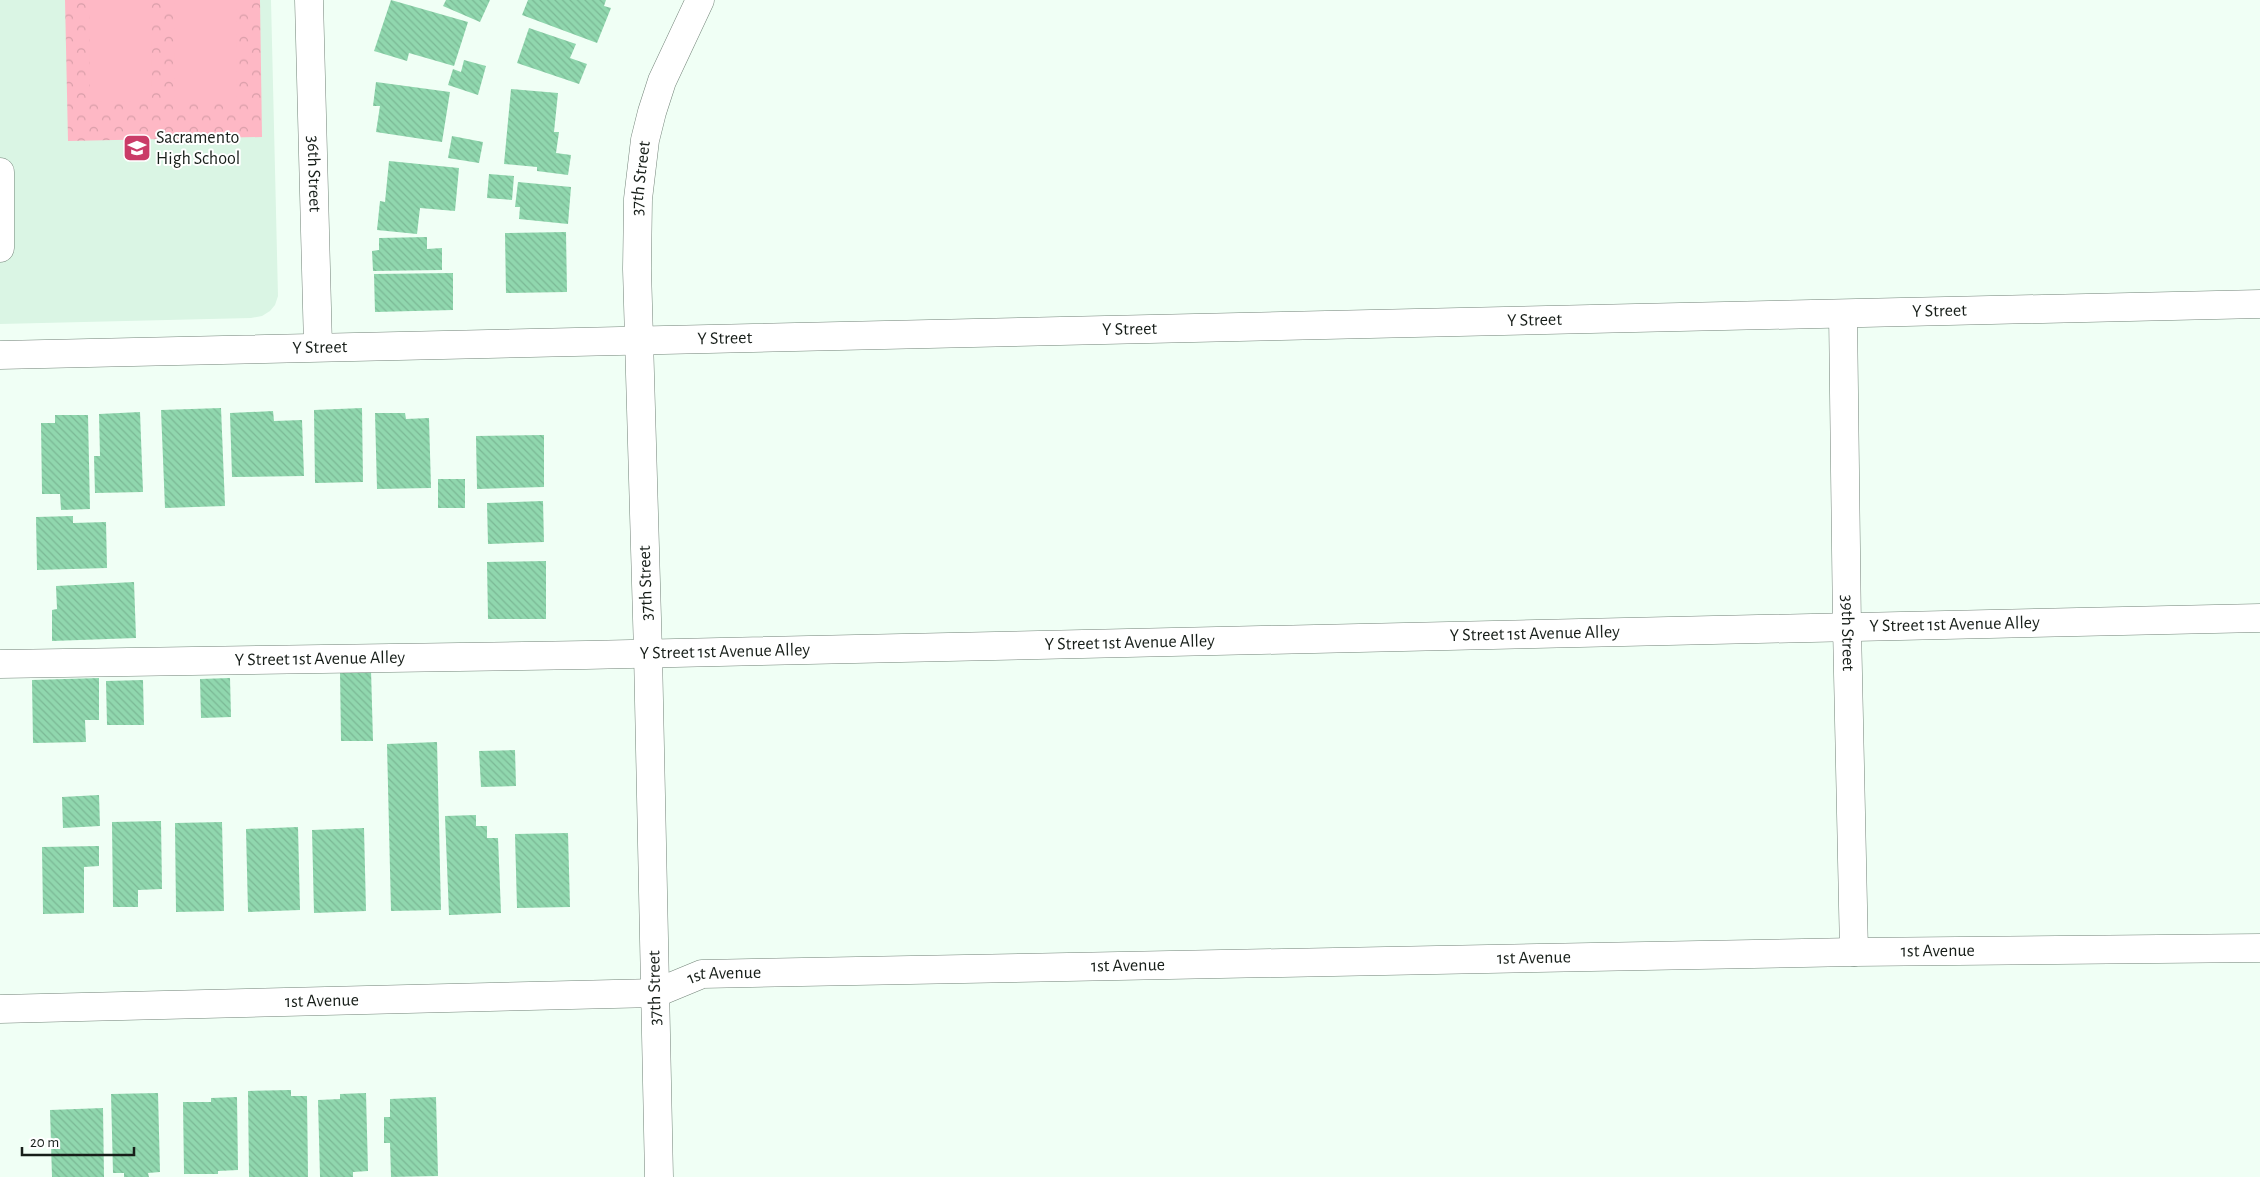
<svg xmlns="http://www.w3.org/2000/svg" width="2260" height="1177" font-family="'Alegreya Sans',sans-serif">
  <style>
    .built { fill: #daf5e4 }
    .forest { fill: url(#forest-crowns) }
    .pitch { fill: #feb8c5 }
    .building { fill: url(#building-back-hatch) }
    .lines { fill: none; stroke-linecap: round; stroke-linejoin: round }
    .minor-casing { stroke: #738479; stroke-width: 29 }
    .minor { stroke: #fff; stroke-width: 28 }
    .labels { text-anchor: middle; dominant-baseline: central; stroke-width: 4; stroke-linejoin: round; paint-order: stroke }
    .poi-label { font-size: 18px; fill: #171e19; stroke: #fff; text-anchor: start }
    .street-label { font-size: 18px; fill: #171e19; stroke: #fff }
  </style>
  <defs>
    <pattern id="forest-crowns" width="20" height="18" patternUnits="userSpaceOnUse" patternTransform="scale(1.25)"><rect width="20" height="18" fill="#feb8c5"/><path d="M2 6a3 3 0 1 1 6 0M12 15a3 3 0 1 1 6 0" fill="none" stroke="#d99ea9"/></pattern>
    <pattern id="building-back-hatch" width="6" height="6" patternUnits="userSpaceOnUse" patternTransform="scale(1.25)"><rect width="6" height="6" fill="#90d7ae"/><path d="M-1 5l2 2M0 0l6 6M5-1l2 2" fill="none" stroke="#7bb895"/></pattern>
  </defs>
  <rect width="100%" height="100%" fill="#f0fff5"/>
  <path class="built" d="M 0,0 L 271,0 L 278,296 L 275,305 L 270,311 L 262,316 L 251,318 L 0,324 Z"/>
  <path class="forest" d="M 65,0 L 260,0 L 262,137 L 68,141 Z"/>
  <g class="pitch">
    <path d="M 89,0 L 151,0 L 152,101 L 90,102 Z"/>
    <path d="M 174,0 L 236,0 L 237,100 L 175,100 Z"/>
  </g>
  <g class="building">
    <path d="M 391,0 L 468,22 L 454,66 L 409,53 L 407,61 L 374,51 Z"/>
    <path d="M 446,0 L 490,0 L 480,22 L 443,6 Z"/>
    <path d="M 528,0 L 606,0 L 604,6 L 611,8 L 597,43 L 522,15 Z"/>
    <path d="M 529,28 L 576,44 L 570,58 L 587,64 L 579,84 L 517,63 Z"/>
    <path d="M 464,60 L 486,66 L 478,95 L 448,85 L 453,69 L 461,72 Z"/>
    <path d="M 376,82 L 450,92 L 442,142 L 376,132 L 380,106 L 373,106 Z"/>
    <path d="M 511,89 L 558,93 L 554,132 L 559,132 L 556,153 L 571,155 L 568,175 L 537,171 L 537,167 L 504,164 Z"/>
    <path d="M 452,136 L 483,142 L 479,163 L 448,158 Z"/>
    <path d="M 389,161 L 459,168 L 455,211 L 420,208 L 417,234 L 377,230 L 380,201 L 385,202 Z"/>
    <path d="M 489,174 L 514,176 L 512,200 L 487,198 Z"/>
    <path d="M 518,182 L 571,187 L 568,224 L 519,219 L 520,207 L 515,207 Z"/>
    <path d="M 566,232 L 567,292 L 506,293 L 505,233 Z"/>
    <path d="M 427,237 L 427,249 L 442,248 L 442,270 L 373,271 L 372,251 L 379,250 L 379,238 Z"/>
    <path d="M 453,273 L 453,310 L 375,312 L 374,274 Z"/>
    <path d="M 221,408 L 225,506 L 165,508 L 161,410 Z"/>
    <path d="M 362,408 L 363,482 L 315,483 L 314,410 Z"/>
    <path d="M 273,411 L 274,421 L 302,420 L 304,476 L 232,477 L 230,413 Z"/>
    <path d="M 140,412 L 143,492 L 95,493 L 94,456 L 100,456 L 99,414 Z"/>
    <path d="M 375,413 L 405,413 L 406,419 L 429,418 L 431,488 L 377,489 Z"/>
    <path d="M 55,415 L 88,415 L 90,509 L 61,510 L 60,494 L 42,494 L 41,423 L 55,423 Z"/>
    <path d="M 544,435 L 544,487 L 477,489 L 476,436 Z"/>
    <rect x="438" y="479" width="27" height="29"/>
    <path d="M 543,501 L 544,542 L 488,544 L 487,503 Z"/>
    <path d="M 73,516 L 73,523 L 106,522 L 107,568 L 37,570 L 36,517 Z"/>
    <path d="M 546,561 L 546,619 L 488,619 L 487,562 Z"/>
    <path d="M 134,582 L 136,638 L 52,641 L 52,610 L 57,609 L 56,586 Z"/>
    <path d="M 371,670 L 373,741 L 341,741 L 340,671 Z"/>
    <path d="M 99,678 L 99,720 L 85,720 L 86,742 L 33,743 L 32,680 Z"/>
    <path d="M 230,678 L 231,717 L 201,718 L 200,679 Z"/>
    <path d="M 143,680 L 144,725 L 107,725 L 106,681 Z"/>
    <path d="M 437,742 L 441,910 L 391,911 L 387,744 Z"/>
    <path d="M 515,750 L 516,786 L 481,787 L 479,751 Z"/>
    <path d="M 99,795 L 100,826 L 63,828 L 62,797 Z"/>
    <path d="M 476,815 L 476,826 L 487,826 L 487,838 L 498,838 L 501,913 L 449,915 L 445,816 Z"/>
    <path d="M 161,821 L 162,889 L 138,890 L 138,907 L 113,907 L 112,822 Z"/>
    <path d="M 222,822 L 224,911 L 176,912 L 175,823 Z"/>
    <path d="M 298,827 L 300,910 L 248,912 L 246,829 Z"/>
    <path d="M 364,828 L 366,911 L 314,913 L 312,830 Z"/>
    <path d="M 568,833 L 570,907 L 517,908 L 515,834 Z"/>
    <path d="M 99,846 L 99,866 L 84,867 L 84,913 L 43,914 L 42,847 Z"/>
    <path d="M 291,1090 L 291,1096 L 307,1096 L 308,1177 L 249,1177 L 248,1091 Z"/>
    <path d="M 158,1093 L 160,1172 L 148,1173 L 149,1177 L 124,1177 L 124,1173 L 113,1173 L 111,1094 Z"/>
    <path d="M 366,1093 L 368,1171 L 353,1172 L 353,1177 L 320,1177 L 318,1100 L 340,1099 L 340,1094 Z"/>
    <path d="M 237,1097 L 238,1170 L 218,1171 L 218,1174 L 184,1174 L 183,1102 L 211,1102 L 211,1098 Z"/>
    <path d="M 436,1097 L 438,1176 L 391,1177 L 390,1143 L 384,1143 L 384,1117 L 390,1117 L 390,1099 Z"/>
    <path d="M 103,1108 L 104,1177 L 52,1177 L 50,1110 Z"/>
  </g>
  <g class="lines">
    <defs>
      <g id="minor">
        <path id="s1" d="M 309,0 L 318,346"/>
        <path d="M 0,172 L 0,248"/>
        <path id="s2" d="M 1843,314 L 1847,627 L 1854,952"/>
        <path id="s3" d="M 0,355 L 2260,304"/>
        <path id="s4" d="M 0,664 L 586,655 L 2260,618"/>
        <path id="s5" d="M 0,1009 L 656,993 L 702,974 L 1854,952 L 2260,948"/>
        <path id="s6" d="M 659,1177 L 648,653 L 637,269 L 638,199 L 645,140 L 652,112 L 662,81 L 700,0"/>
      </g>
    </defs>
    <use href="#minor" class="minor-casing"/>
    <use href="#minor" class="minor"/>
  </g>
  <defs>
    <symbol id="school-square" viewBox="-11 -11 22 22"><rect x="-9" y="-9" width="18" height="18" rx="4" fill="#ca3c68" stroke="#fff"/><path d="M0-5L7-2L0 1L-7-2ZM-4 1L0 2.5L4 1V4Q0 6-4 4Z" fill="#fff"/></symbol>
  </defs>
  <g fill-rule="evenodd">
    <use href="#school-square" x="121" y="132" width="32" height="32"/>
  </g>
  <g class="labels">
    <g class="poi-label">
      <text x="156" y="138">Sacramento<tspan x="156" dy="21">High School</tspan></text>
    </g>
    <g class="street-label">
      <text stroke="none"><textPath href="#s1" startOffset="174">36th Street</textPath></text>
      <text stroke="none"><textPath href="#s6" startOffset="999">37th Street</textPath></text>
      <text stroke="none"><textPath href="#s3" startOffset="1940">Y Street</textPath></text>
      <text stroke="none"><textPath href="#s3" startOffset="1535">Y Street</textPath></text>
      <text stroke="none"><textPath href="#s3" startOffset="1130">Y Street</textPath></text>
      <text stroke="none"><textPath href="#s3" startOffset="725">Y Street</textPath></text>
      <text stroke="none"><textPath href="#s3" startOffset="320">Y Street</textPath></text>
      <text transform="translate(646 583) rotate(-92)">37th Street</text>
      <text stroke="none"><textPath href="#s4" startOffset="1955">Y Street 1st Avenue Alley</textPath></text>
      <text stroke="none"><textPath href="#s2" startOffset="319">39th Street</textPath></text>
      <text stroke="none"><textPath href="#s4" startOffset="1535">Y Street 1st Avenue Alley</textPath></text>
      <text stroke="none"><textPath href="#s4" startOffset="1130">Y Street 1st Avenue Alley</textPath></text>
      <text stroke="none"><textPath href="#s4" startOffset="725">Y Street 1st Avenue Alley</textPath></text>
      <text stroke="none"><textPath href="#s4" startOffset="320">Y Street 1st Avenue Alley</textPath></text>
      <text stroke="none"><textPath href="#s5" startOffset="1942">1st Avenue</textPath></text>
      <text stroke="none"><textPath href="#s5" startOffset="1538">1st Avenue</textPath></text>
      <text stroke="none"><textPath href="#s5" startOffset="1132">1st Avenue</textPath></text>
      <text stroke="none"><textPath href="#s5" startOffset="728">1st Avenue</textPath></text>
      <text transform="translate(655 988) rotate(-91)">37th Street</text>
      <text stroke="none"><textPath href="#s5" startOffset="322">1st Avenue</textPath></text>
    </g>
  </g>
  <path d="M22 1147v8h112v-8" fill="none" stroke="#171e19" stroke-width="2.5"/>
  <text x="30" y="1147" font-size="15" fill="#171e19" stroke="#ffffff" stroke-width="4" paint-order="stroke">20 m</text>
</svg>
